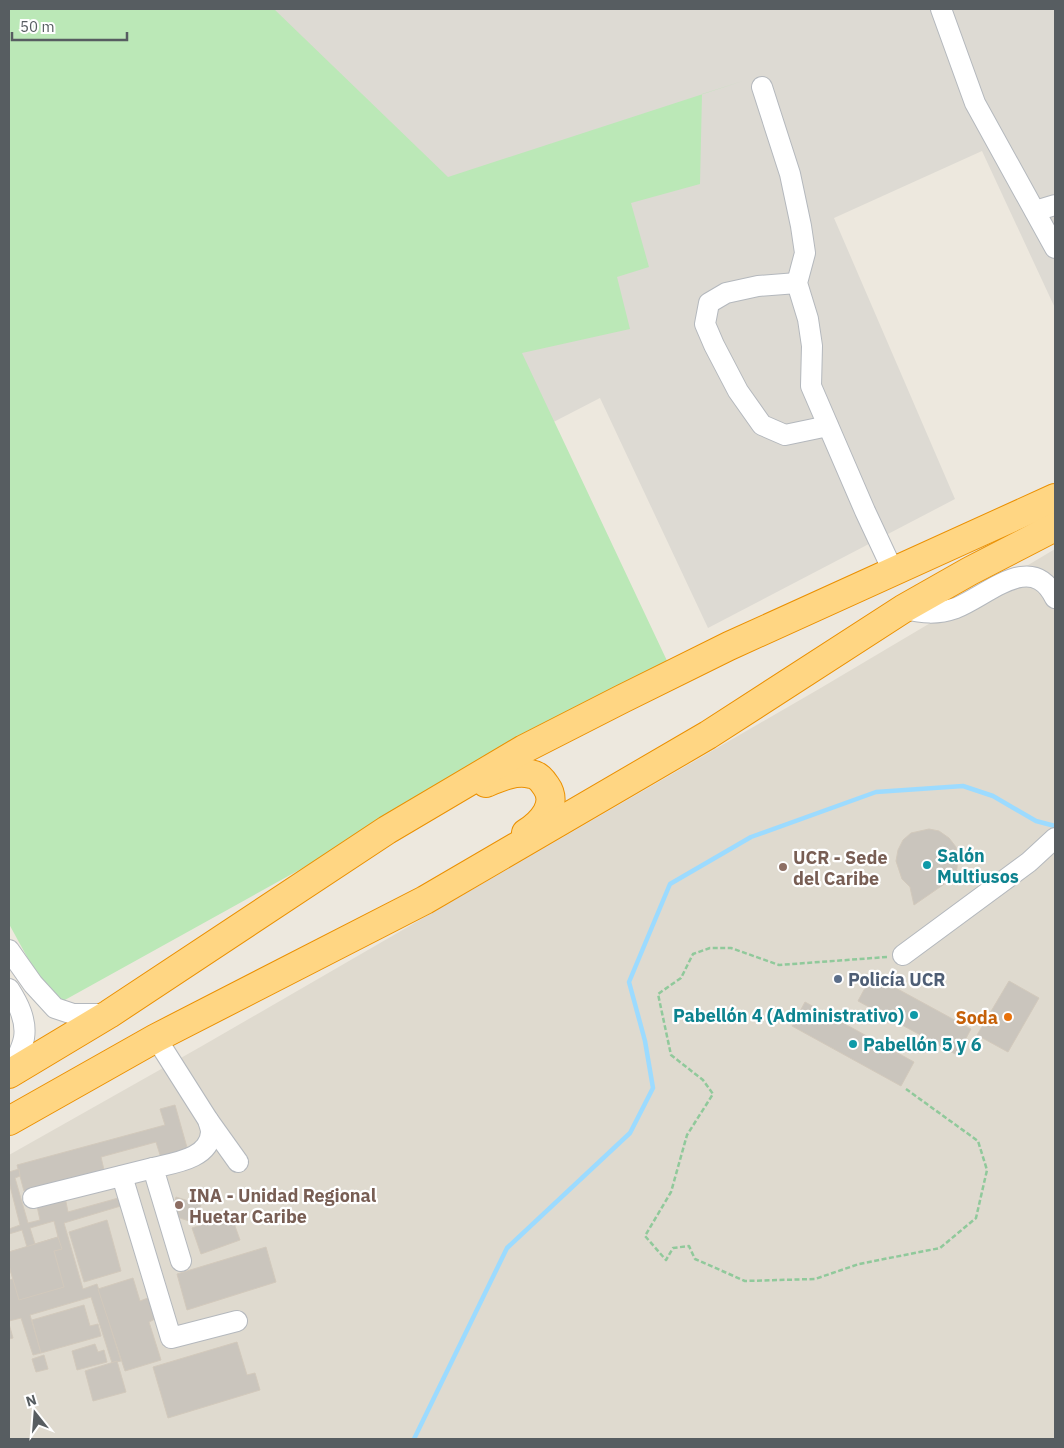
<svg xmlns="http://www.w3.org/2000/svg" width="1064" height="1448" font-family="'IBM Plex Sans',sans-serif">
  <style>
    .industrial { fill: #dddad3 }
    .education { fill: #dfdacf }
    .green { fill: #bbe8b7 }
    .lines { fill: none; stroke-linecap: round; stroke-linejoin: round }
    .stream { stroke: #9cdbff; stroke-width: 4.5 }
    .building { fill: #cac5bd; stroke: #d2c9bc; fill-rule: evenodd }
    .minor-casing { stroke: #b4b8bd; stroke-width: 22 }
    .highway-casing { stroke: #eb9000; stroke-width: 30 }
    .path { stroke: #90c99b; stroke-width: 2.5; stroke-dasharray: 5 2.5; stroke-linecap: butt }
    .minor { stroke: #fff; stroke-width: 20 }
    .highway { stroke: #ffd683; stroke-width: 28 }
    .culture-dot { fill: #0f9aa8; stroke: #fff; stroke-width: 2 }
    .education-dot { fill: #8d6e63; stroke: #fff; stroke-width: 2 }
    .service-dot { fill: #5c6f8a; stroke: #fff; stroke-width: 2 }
    .food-dot { fill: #e8710a; stroke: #fff; stroke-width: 2 }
    .labels { text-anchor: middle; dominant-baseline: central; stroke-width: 4.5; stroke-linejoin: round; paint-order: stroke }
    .culture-label { font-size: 18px; font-weight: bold; fill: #0d838f; stroke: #fff; text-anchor: start }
    .education-label { font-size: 18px; font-weight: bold; fill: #785e54; stroke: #fff; text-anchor: start }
    .service-label { font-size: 18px; font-weight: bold; fill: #4e5e75; stroke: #fff; text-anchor: start }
    .food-label { font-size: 18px; font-weight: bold; fill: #c56008; stroke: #fff; text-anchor: end }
  </style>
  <rect width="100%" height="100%" fill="#ede8de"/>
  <path class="industrial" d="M 10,9 L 1055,9 L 1055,308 L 982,151 L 834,218 L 955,499 L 708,628 L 600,398 L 79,667 Z"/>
  <path class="education" d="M 1055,549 L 1055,1439 L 9,1439 L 9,1155 L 202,1046 L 819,689 Z"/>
  <path class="green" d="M 9,9 L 274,9 L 448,177 L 743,81 L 702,94 L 700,184 L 631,203 L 649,267 L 617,277 L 630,329 L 522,353 L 669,665 L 54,1006 L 9,924 Z"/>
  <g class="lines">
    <path class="stream" d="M 414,1439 L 507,1248 L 630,1133 L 653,1088 L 645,1041 L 629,982 L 670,884 L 751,837 L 876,792 L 963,786 L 993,796 L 1036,821 L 1055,826"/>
  </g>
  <g class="building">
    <path d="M 929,829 L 939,831 L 949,838 L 956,847 L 958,857 L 957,868 L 953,878 L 914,905 L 910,887 L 902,879 L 896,861 L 898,850 L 903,840 L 911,833 Z"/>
    <path d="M 872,975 L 971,1029 L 957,1055 L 858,1001 Z"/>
    <path d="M 1009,981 L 1039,998 L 1008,1052 L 977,1035 Z"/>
    <path d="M 805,1002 L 914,1062 L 901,1086 L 792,1026 Z"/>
    <path d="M 175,1105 L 188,1151 L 161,1158 L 156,1142 L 101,1157 L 104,1170 L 24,1191 L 17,1165 L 165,1125 L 160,1109 Z"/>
    <path d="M 19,1169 L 20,1176 L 15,1178 L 28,1223 L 40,1220 L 37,1206 L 65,1197 L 68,1212 L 122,1197 L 124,1205 L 64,1223 L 83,1289 L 97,1284 L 121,1361 L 112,1363 L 91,1297 L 30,1315 L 41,1353 L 33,1355 L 21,1318 L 9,1321 L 9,1280 L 13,1279 L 9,1266 L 9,1252 L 27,1247 L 22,1230 L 9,1234 L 9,1229 L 20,1225 L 9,1182 L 9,1172 ZM 54,1221 L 58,1237 L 35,1244 L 30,1228 Z"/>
    <path d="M 176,1197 L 201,1205 L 195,1223 L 171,1215 Z"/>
    <path d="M 231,1215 L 240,1240 L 201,1254 L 192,1228 Z"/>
    <path d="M 107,1220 L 121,1271 L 84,1282 L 69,1232 Z"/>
    <path d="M 58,1237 L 62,1249 L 54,1251 L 64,1287 L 19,1300 L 9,1266 L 9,1252 Z"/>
    <path d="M 266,1247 L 276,1282 L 187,1310 L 177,1274 Z"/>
    <path d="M 133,1278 L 140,1301 L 148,1298 L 155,1319 L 149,1322 L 161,1360 L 125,1371 L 98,1289 Z"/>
    <path d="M 84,1305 L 90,1326 L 98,1324 L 101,1336 L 41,1353 L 32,1320 Z"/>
    <path d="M 9,1324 L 13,1338 L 9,1339 Z"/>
    <path d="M 237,1342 L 247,1375 L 255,1373 L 260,1390 L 168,1418 L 153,1367 Z"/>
    <path d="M 95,1344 L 98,1352 L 104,1350 L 107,1362 L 77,1370 L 72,1351 Z"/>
    <path d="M 44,1355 L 48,1369 L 36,1372 L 32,1359 Z"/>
    <path d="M 117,1361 L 126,1392 L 93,1401 L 85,1371 Z"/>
  </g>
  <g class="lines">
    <defs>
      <g id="minor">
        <path d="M 941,9 L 975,103 L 1055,248"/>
        <path d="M 762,87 L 790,174 L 801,226 L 805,253 L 797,283 L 808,319 L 812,346 L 811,386 L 865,511 L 894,573"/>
        <path d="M 1035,211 L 1055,205"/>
        <path d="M 797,283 L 758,286 L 726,293 L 709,303 L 705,324 L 714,345 L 738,391 L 762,425 L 785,435 L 828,426"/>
        <path d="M 903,609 C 923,613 936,615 956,608 C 987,596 1032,550 1055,598"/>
        <path d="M 9,950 L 33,984 L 55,1008 L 73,1014 L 107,1014"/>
        <path d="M 903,955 L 1029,862 L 1055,838"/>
        <path d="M 9,989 C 18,1003 27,1020 24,1038 C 22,1049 15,1061 11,1072"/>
        <path d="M 156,1038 L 208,1120 C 209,1124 211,1128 211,1132 C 210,1159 173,1163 153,1168 L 181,1261"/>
        <path d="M 208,1120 L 238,1162"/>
        <path d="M 122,1176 L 171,1338 L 237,1321"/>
        <path d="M 33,1198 L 153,1168"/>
      </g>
      <g id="highway">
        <path d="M 486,783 C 500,777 516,770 531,774 C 538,775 542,780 546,786 C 559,804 542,823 526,833"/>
        <path d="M 9,1074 L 109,1014 L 387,830 L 524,749 L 622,699 L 729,646 L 1055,498"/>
        <path d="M 9,1121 L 156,1038 L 425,900 L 708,735 L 903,609 L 970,571 L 1055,527"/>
      </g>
    </defs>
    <use href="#minor" class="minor-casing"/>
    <use href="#highway" class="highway-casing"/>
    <path class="path" d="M 887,957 L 779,965 L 731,948 L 710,948 L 693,954 L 681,978 L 658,994 L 671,1055 L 703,1080 L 713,1094 L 687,1135 L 671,1192 L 645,1236 L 666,1260 L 673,1248 L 689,1246 L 695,1259 L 745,1281 L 815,1279 L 859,1264 L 940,1248 L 976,1218 L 987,1170 L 978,1141 L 906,1089"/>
    <use href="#minor" class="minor"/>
    <use href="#highway" class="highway"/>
  </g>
  <g class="culture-dot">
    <circle cx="927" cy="865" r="5"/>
    <circle cx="914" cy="1015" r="5"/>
    <circle cx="853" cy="1044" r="5"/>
  </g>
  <g class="education-dot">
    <circle cx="783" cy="867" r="5"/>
    <circle cx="179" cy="1205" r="5"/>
  </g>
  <circle class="service-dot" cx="838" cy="979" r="5"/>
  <circle class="food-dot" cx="1008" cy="1017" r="5"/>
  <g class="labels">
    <g class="culture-label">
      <text x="937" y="855">Salón<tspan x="937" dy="21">Multiusos</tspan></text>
      <text x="904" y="1015" text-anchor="end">Pabellón 4 (Administrativo)</text>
      <text x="863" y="1044">Pabellón 5 y 6</text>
    </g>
    <g class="education-label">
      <text x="793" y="857">UCR - Sede<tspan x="793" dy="21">del Caribe</tspan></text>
      <text x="189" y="1195">INA - Unidad Regional<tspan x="189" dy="21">Huetar Caribe</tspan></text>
    </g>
    <g class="service-label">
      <text x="848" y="979">Policía UCR</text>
    </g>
    <g class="food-label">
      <text x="998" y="1017">Soda</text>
    </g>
  </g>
  <rect width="1064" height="1448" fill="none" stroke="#575d61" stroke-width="20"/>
  <g transform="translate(35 1413) rotate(343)" stroke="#ffffff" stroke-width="4" paint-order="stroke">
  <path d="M0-4L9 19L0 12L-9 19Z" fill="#575d61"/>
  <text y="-8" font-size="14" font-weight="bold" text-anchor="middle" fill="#575d61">N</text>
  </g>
  <path d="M12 32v8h115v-8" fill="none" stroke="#575d61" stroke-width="2.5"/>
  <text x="20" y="32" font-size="15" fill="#575d61" stroke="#ffffff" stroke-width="4" paint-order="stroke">50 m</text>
</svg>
